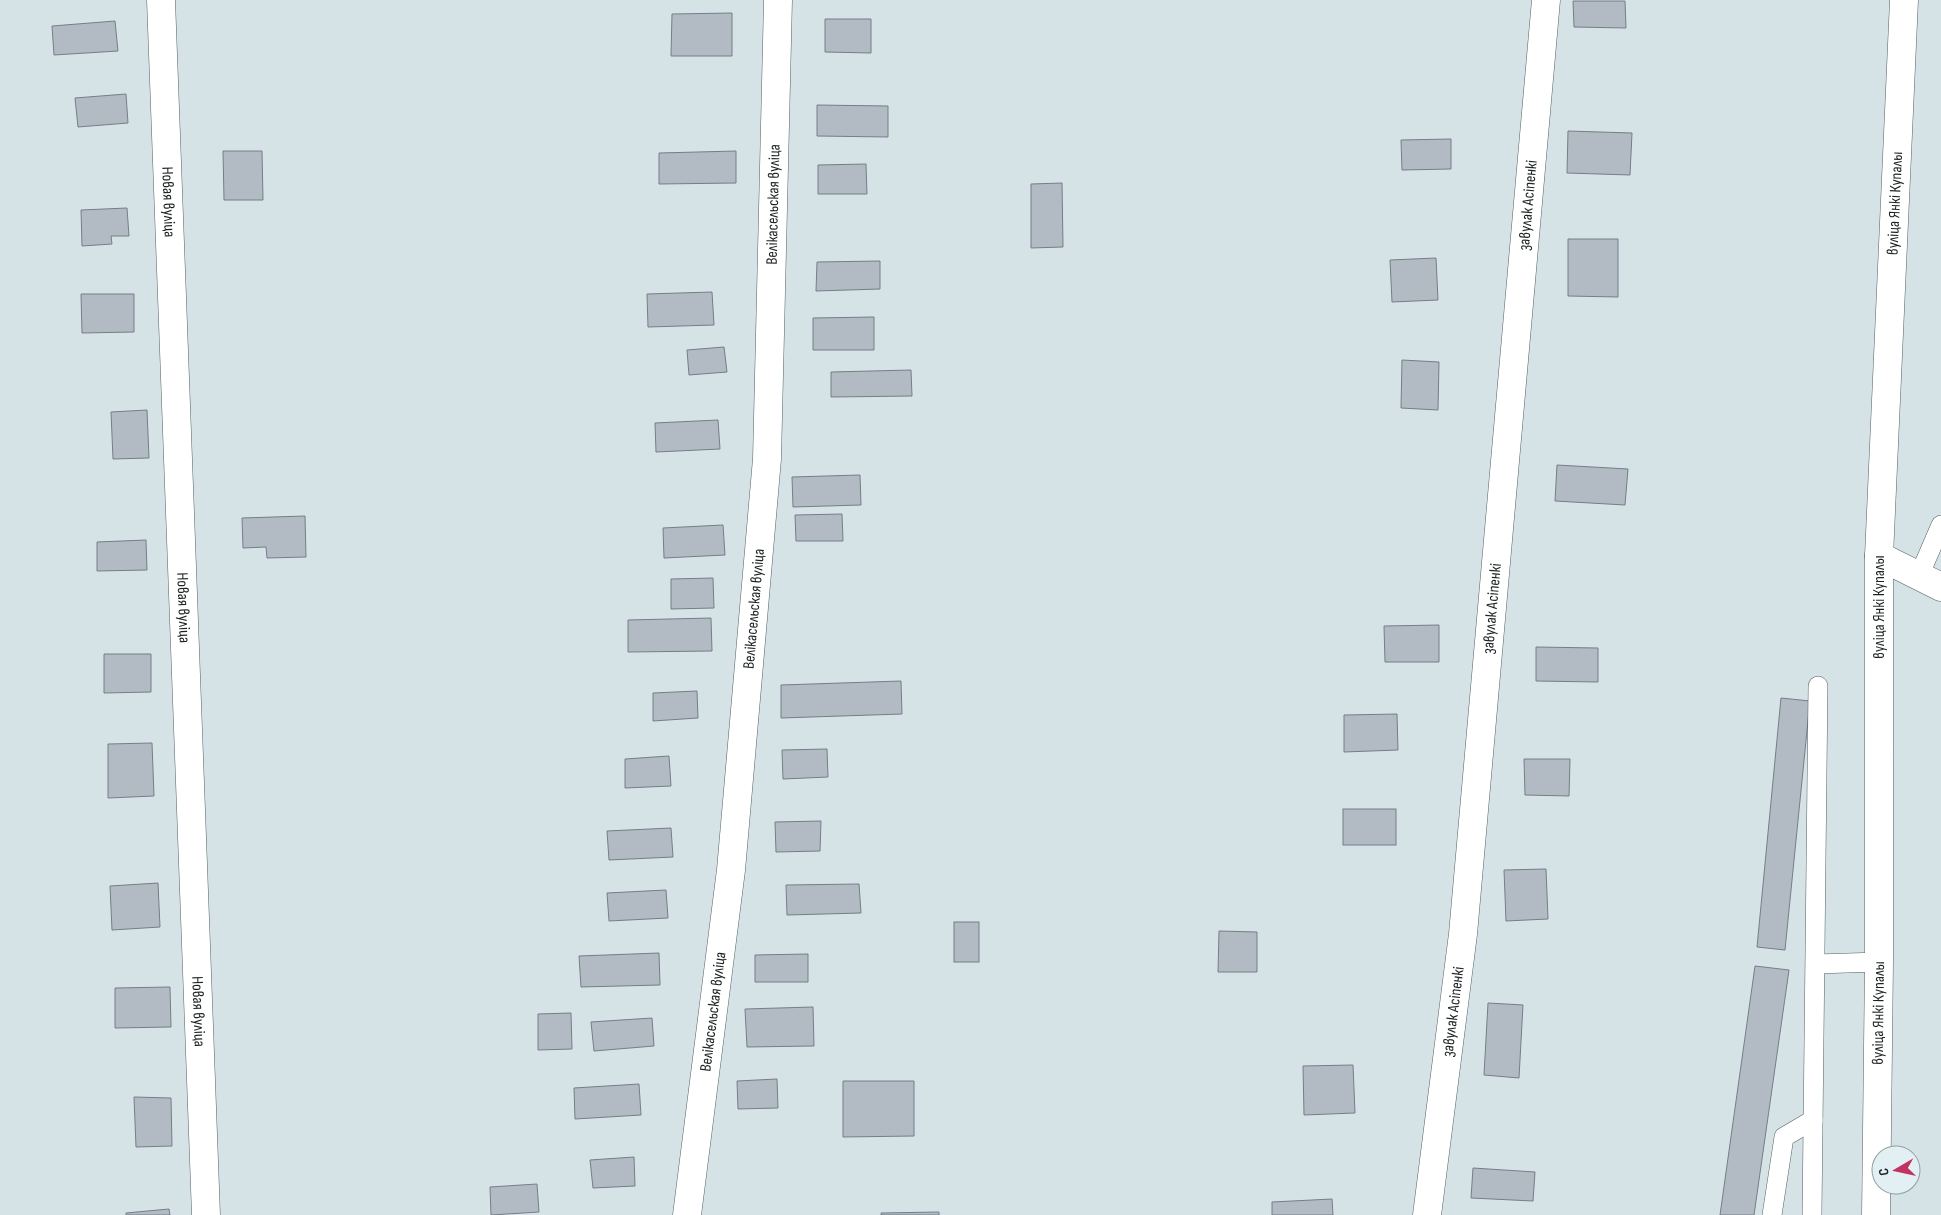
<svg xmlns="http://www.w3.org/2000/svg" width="1941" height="1215" font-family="'Sofia Sans Condensed',sans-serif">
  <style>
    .building { fill: #b2bbc4; stroke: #757e86 }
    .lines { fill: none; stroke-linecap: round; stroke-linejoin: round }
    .lane-casing { stroke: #546064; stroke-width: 20 }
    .street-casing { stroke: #546064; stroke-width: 29 }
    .lane { stroke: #fff; stroke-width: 19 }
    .street { stroke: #fff; stroke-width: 28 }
    .labels { text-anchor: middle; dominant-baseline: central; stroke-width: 4; stroke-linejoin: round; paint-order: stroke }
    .street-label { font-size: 16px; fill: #1d2223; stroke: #e2f0f4 }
  </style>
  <rect width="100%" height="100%" fill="#d5e3e6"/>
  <g class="building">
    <path d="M 1573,1 L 1625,1 L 1626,28 L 1574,27 Z"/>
    <path d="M 732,13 L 732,56 L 671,56 L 672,14 Z"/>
    <path d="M 825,19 L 871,19 L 871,53 L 825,52 Z"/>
    <path d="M 115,21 L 118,51 L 54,55 L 52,26 Z"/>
    <path d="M 126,94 L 128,123 L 78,127 L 75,98 Z"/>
    <path d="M 817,105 L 888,106 L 888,137 L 817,136 Z"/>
    <path d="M 1568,131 L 1632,133 L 1630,175 L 1567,173 Z"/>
    <path d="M 1451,139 L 1451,169 L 1402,170 L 1401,140 Z"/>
    <path d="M 223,151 L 262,151 L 263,200 L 224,200 Z"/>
    <path d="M 736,151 L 736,183 L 659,184 L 659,153 Z"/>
    <path d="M 866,164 L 867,194 L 818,194 L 818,165 Z"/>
    <path d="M 1062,183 L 1063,247 L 1031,248 L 1031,184 Z"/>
    <path d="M 127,208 L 129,236 L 111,236 L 112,244 L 82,246 L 81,210 Z"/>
    <path d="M 1568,239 L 1618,239 L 1618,297 L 1568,296 Z"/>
    <path d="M 1436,258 L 1438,300 L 1392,302 L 1390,260 Z"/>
    <path d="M 880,261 L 880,289 L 816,291 L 817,262 Z"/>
    <path d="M 712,292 L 714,325 L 648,327 L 647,294 Z"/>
    <path d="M 81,294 L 134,294 L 134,332 L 82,333 Z"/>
    <path d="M 874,317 L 874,350 L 813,350 L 813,318 Z"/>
    <path d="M 724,347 L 727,372 L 689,375 L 687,350 Z"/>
    <path d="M 1402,360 L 1439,362 L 1438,410 L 1401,408 Z"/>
    <path d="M 911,370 L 912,396 L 831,397 L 831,372 Z"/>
    <path d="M 147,410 L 149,458 L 113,459 L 111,412 Z"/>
    <path d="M 718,420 L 720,449 L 656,452 L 655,423 Z"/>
    <path d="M 1557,465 L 1628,469 L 1625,505 L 1555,501 Z"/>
    <path d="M 860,475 L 861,505 L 793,507 L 792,477 Z"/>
    <path d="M 842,514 L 843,541 L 796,541 L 795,515 Z"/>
    <path d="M 305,516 L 306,557 L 267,558 L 266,547 L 243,548 L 242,518 Z"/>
    <path d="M 723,525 L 725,555 L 664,558 L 663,528 Z"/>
    <path d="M 146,540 L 147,570 L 97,571 L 97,542 Z"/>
    <path d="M 713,578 L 714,608 L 671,609 L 671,579 Z"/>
    <path d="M 711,618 L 712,651 L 628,652 L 628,620 Z"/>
    <path d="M 1439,625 L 1439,662 L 1385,662 L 1384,626 Z"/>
    <path d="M 1536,647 L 1598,648 L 1598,682 L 1536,681 Z"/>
    <path d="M 104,654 L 151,654 L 151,692 L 104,693 Z"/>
    <path d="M 901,681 L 902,714 L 781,718 L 781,685 Z"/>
    <path d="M 697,691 L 698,718 L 653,721 L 653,693 Z"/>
    <path d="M 1781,698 L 1810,701 L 1785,950 L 1757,947 Z"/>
    <path d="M 1397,714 L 1398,750 L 1344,752 L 1344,715 Z"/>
    <path d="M 152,743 L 154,796 L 108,798 L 108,744 Z"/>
    <path d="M 827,749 L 828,777 L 783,779 L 782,750 Z"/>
    <path d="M 669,756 L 671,786 L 625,788 L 625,759 Z"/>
    <path d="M 1524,759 L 1570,759 L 1569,796 L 1525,795 Z"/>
    <rect x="1343" y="809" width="53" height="36"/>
    <path d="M 821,821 L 820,851 L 776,852 L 775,822 Z"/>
    <path d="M 671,828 L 673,857 L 609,860 L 607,831 Z"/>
    <path d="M 1546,869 L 1548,919 L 1506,921 L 1504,870 Z"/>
    <path d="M 158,883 L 160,927 L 112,930 L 110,886 Z"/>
    <path d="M 859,884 L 861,913 L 787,915 L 786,885 Z"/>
    <path d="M 666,890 L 668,918 L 609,921 L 607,893 Z"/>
    <rect x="954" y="922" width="25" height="40"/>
    <path d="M 1219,931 L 1257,932 L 1257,972 L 1218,972 Z"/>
    <path d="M 659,953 L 660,985 L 581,987 L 579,956 Z"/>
    <path d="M 808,954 L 808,982 L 755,982 L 755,955 Z"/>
    <path d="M 1755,966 L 1789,970 L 1754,1215 L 1720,1215 Z"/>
    <path d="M 170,987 L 171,1027 L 115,1028 L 115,988 Z"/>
    <path d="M 1488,1003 L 1523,1005 L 1519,1078 L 1484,1075 Z"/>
    <path d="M 813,1007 L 814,1046 L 747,1047 L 745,1009 Z"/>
    <path d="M 571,1013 L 572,1049 L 538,1050 L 538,1014 Z"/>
    <path d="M 652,1018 L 654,1046 L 594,1051 L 591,1022 Z"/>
    <path d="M 1353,1065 L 1355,1113 L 1304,1115 L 1303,1066 Z"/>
    <path d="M 777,1079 L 778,1108 L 738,1109 L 737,1081 Z"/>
    <path d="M 843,1081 L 914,1081 L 914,1136 L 843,1137 Z"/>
    <path d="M 639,1084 L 641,1115 L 575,1119 L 574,1088 Z"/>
    <path d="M 134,1097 L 171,1098 L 172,1146 L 136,1147 Z"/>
    <path d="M 634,1157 L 635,1186 L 593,1188 L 590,1160 Z"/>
    <path d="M 1473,1168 L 1535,1172 L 1533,1201 L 1471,1198 Z"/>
    <path d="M 537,1184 L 539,1212 L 491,1215 L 490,1187 Z"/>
    <path d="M 1332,1199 L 1333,1215 L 1272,1215 L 1272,1202 Z"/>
    <path d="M 169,1209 L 170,1215 L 126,1215 L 126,1213 Z"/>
    <path d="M 939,1212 L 939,1215 L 881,1215 L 881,1213 Z"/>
  </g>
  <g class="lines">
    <defs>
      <g id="lane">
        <path d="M 1919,576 L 1941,525"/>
        <path d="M 1816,964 L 1879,962"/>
        <path d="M 1772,1215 L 1784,1137 L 1813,1120"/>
        <path d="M 1812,1215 L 1818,686"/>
      </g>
      <g id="street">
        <path id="s1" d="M 161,0 L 206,1215"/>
        <path d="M 1879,556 L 1941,587"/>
        <path id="s2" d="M 687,1215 L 731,870 L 767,459 L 778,0"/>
        <path id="s3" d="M 1427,1215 L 1463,934 L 1546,0"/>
        <path id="s4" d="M 1876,1215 L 1879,962 L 1879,556 L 1904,0"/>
      </g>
    </defs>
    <use href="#lane" class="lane-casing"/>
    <use href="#street" class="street-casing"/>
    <use href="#lane" class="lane"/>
    <use href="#street" class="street"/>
  </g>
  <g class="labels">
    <g class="street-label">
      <text stroke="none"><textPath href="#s1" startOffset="202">Новая вуліца</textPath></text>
      <text stroke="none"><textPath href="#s4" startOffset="1012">вуліца Янкі Купалы</textPath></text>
      <text stroke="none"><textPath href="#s2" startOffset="1015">Велікасельская вуліца</textPath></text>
      <text stroke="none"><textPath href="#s3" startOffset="1015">завулак Асіпенкі</textPath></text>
      <text stroke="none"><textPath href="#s1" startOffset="608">Новая вуліца</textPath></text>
      <text stroke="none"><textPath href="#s4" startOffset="608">вуліца Янкі Купалы</textPath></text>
      <text stroke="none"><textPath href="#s3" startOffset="610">завулак Асіпенкі</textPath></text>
      <text stroke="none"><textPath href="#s2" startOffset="610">Велікасельская вуліца</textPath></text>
      <text stroke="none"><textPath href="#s3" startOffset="205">завулак Асіпенкі</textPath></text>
      <text stroke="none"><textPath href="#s1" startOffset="1012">Новая вуліца</textPath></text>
      <text stroke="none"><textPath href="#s2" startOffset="205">Велікасельская вуліца</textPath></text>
      <text stroke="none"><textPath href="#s4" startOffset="202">вуліца Янкі Купалы</textPath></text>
    </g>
  </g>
  <g transform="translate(1896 1170) rotate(261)"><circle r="24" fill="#e2f0f4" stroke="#939ea0"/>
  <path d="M0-4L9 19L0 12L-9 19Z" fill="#c13362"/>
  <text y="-8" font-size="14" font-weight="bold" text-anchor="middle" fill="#1d2223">С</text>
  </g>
</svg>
